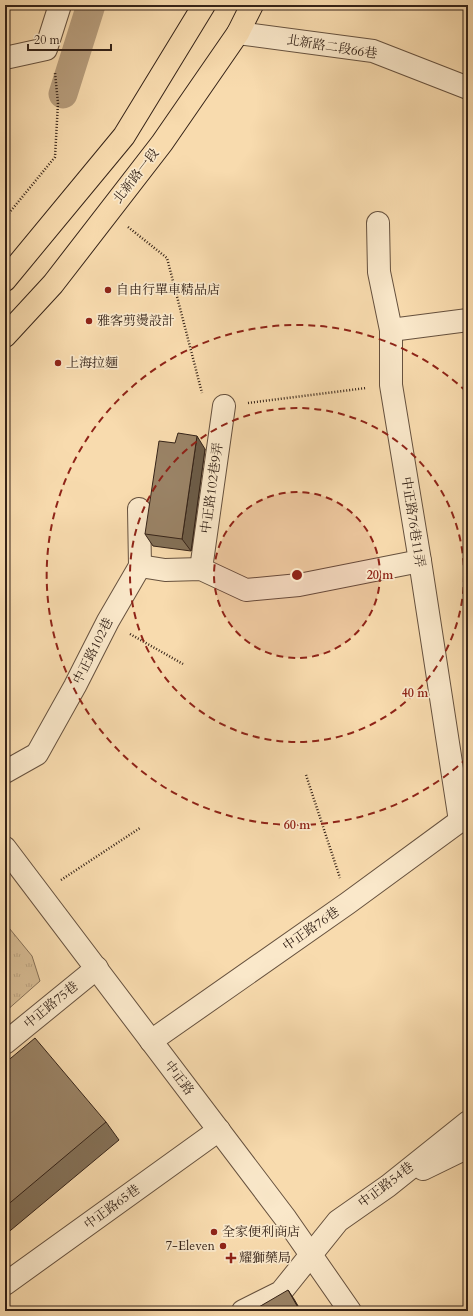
<svg xmlns="http://www.w3.org/2000/svg" width="473" height="1316" font-family="Cardo,'Noto Serif TC',serif">
  <style>
    .park { fill: url(#park-tufts); stroke: #867056 }
    .lines { fill: none; stroke-linecap: round; stroke-linejoin: round }
    .canal { stroke: #b69c7b; stroke-width: 29 }
    .minor-casing { stroke: #66513e; stroke-width: 24 }
    .major-casing { stroke: #352318; stroke-width: 24 }
    .path { stroke: #352318; stroke-width: 2.5; stroke-dasharray: 1 2; stroke-linecap: butt }
    .minor { stroke: #fae8ca; stroke-width: 22 }
    .major { stroke: #f8dbae; stroke-width: 22 }
    .wall { fill: #847158; stroke: #352318 }
    .shaded-wall { fill: #6c5c47; stroke: #352318 }
    .building { fill: #9a8366; stroke: #352318 }
    .ring { fill: none; stroke: #8f2418; stroke-width: 2; stroke-dasharray: 7 5 }
    .poi-dot { fill: #8f2418; stroke: #fae8ca; stroke-width: 1.5 }
    .labels { text-anchor: middle; dominant-baseline: central; stroke-width: 3.5; stroke-linejoin: round; paint-order: stroke }
    .street-label { font-size: 13px; fill: #352318; stroke: #fae8ca }
    .poi-label { font-size: 13px; fill: #352318; stroke: #fae8ca; text-anchor: start }
    .centre { fill: #8f2418; stroke: #fae8ca; stroke-width: 2 }
    .ring-label { font-size: 12px; text-anchor: middle; font-weight: bold; fill: #8f2418; stroke: #fae8ca; stroke-width: 3.5; stroke-linejoin: round; paint-order: stroke }
  </style>
  <defs>
    <pattern id="park-tufts" width="24" height="20" patternUnits="userSpaceOnUse"><rect width="24" height="20" fill="#d7bc94"/><path d="M3 7l-1-3M5 7V3M7 7l1-3M15 17l-1-3M17 17v-4M19 17l1-3" fill="none" stroke="#b9a17f"/></pattern>
  </defs>
  <rect width="100%" height="100%" fill="#f8dbae"/>
  <filter id="stains"><feTurbulence type="fractalNoise" baseFrequency=".005" numOctaves="4"/><feColorMatrix values="0 0 0 0 .2 0 0 0 0 .09 0 0 0 0 .02 0 0 0 .5 -.17"/></filter>
  <radialGradient id="worn" r=".72"><stop offset=".6" stop-color="#630" stop-opacity="0"/><stop offset="1" stop-color="#630" stop-opacity=".3"/></radialGradient>
  <path class="park" d="M 5,923 L 32,956 L 40,981 L 5,1012 Z"/>
  <g class="lines">
    <path class="canal" d="M 63,94 L 91,5"/>
    <defs>
      <g id="minor">
        <path d="M 238,33 L 373,51 L 468,88"/>
        <path d="M 5,58 L 46,49 L 60,5"/>
        <path d="M 378,223 L 379,272 L 391,330 L 391,385 L 420,561 L 460,821"/>
        <path d="M 391,330 L 468,320"/>
        <path d="M 140,566 L 165,570 L 201,569 L 246,590 L 299,585 L 420,561"/>
        <path d="M 201,569 L 224,406"/>
        <path d="M 5,772 L 37,754 L 75,686 L 108,621 L 140,566 L 139,509"/>
        <path d="M 5,848 L 286,1219 L 350,1311"/>
        <path d="M 151,1041 L 348,903 L 468,815"/>
        <path d="M 5,1043 L 97,968"/>
        <path d="M 423,1169 L 468,1147"/>
        <path d="M 5,1284 L 219,1130"/>
        <path d="M 243,1311 L 281,1292 L 338,1221 L 388,1186 L 468,1122"/>
      </g>
      <g id="major">
        <path d="M 5,280 L 124,136 L 204,5"/>
        <path d="M 5,336 L 53,284 L 162,143 L 238,33 L 252,5"/>
      </g>
    </defs>
    <use href="#minor" class="minor-casing"/>
    <use href="#major" class="major-casing"/>
    <g class="path">
      <path d="M 5,218 L 55,157 L 58,103 L 55,73"/>
      <path d="M 128,227 L 167,258 L 202,393"/>
      <path d="M 248,403 L 366,388"/>
      <path d="M 130,634 L 183,664"/>
      <path d="M 306,775 L 340,878"/>
      <path d="M 61,880 L 140,828"/>
    </g>
    <use href="#minor" class="minor"/>
    <use href="#major" class="major"/>
  </g>
  <g class="wall">
    <path d="M 205,449 L 191,551 L 153,546 L 145,534 Z"/>
    <path d="M 5,1063 L 106,1122 L 119,1140 L 5,1235 Z"/>
  </g>
  <g class="shaded-wall">
    <path d="M 197,436 L 205,449 L 191,551 L 182,539 Z"/>
    <path d="M 288,1290 L 294,1299 L 301,1311 L 300,1311 Z"/>
  </g>
  <g class="building">
    <path d="M 178,433 L 197,436 L 182,539 L 145,534 L 159,441 L 175,443 Z"/>
    <path d="M 35,1038 L 106,1122 L 5,1207 L 5,1063 Z"/>
    <path d="M 288,1290 L 300,1311 L 252,1311 Z"/>
  </g>
  <circle cx="297" cy="575" r="83" fill="#8f2418" fill-opacity=".12"/>
  <g class="ring">
    <circle cx="297" cy="575" r="83"/>
    <circle cx="297" cy="575" r="167"/>
    <path d="M467 758A250 250 0 1 1 467 392"/>
  </g>
  <g class="poi-dot">
    <circle cx="108" cy="290" r="4"/>
    <circle cx="89" cy="321" r="4"/>
    <circle cx="58" cy="363" r="4"/>
    <circle cx="214" cy="1232" r="4"/>
    <circle cx="223" cy="1246" r="4"/>
    <path d="M229 1252h4v4h4v4h-4v4h-4v-4h-4v-4h4z"/>
  </g>
  <g class="labels">
    <g class="street-label">
      <text transform="translate(332 47) rotate(9)">北新路二段66巷</text>
      <text transform="translate(136 176) rotate(-52)">北新路一段</text>
      <text transform="translate(212 488) rotate(-82)">中正路102巷9弄</text>
      <text transform="translate(413 522) rotate(81)">中正路76巷11弄</text>
      <text transform="translate(93 651) rotate(-63)">中正路102巷</text>
      <text transform="translate(311 929) rotate(-35)">中正路76巷</text>
      <text transform="translate(51 1005) rotate(-39)">中正路75巷</text>
      <text transform="translate(179 1078) rotate(53)">中正路</text>
      <text transform="translate(386 1185) rotate(-37)">中正路54巷</text>
      <text transform="translate(112 1207) rotate(-36)">中正路65巷</text>
    </g>
    <g class="poi-label">
      <text x="116" y="290">自由行單車精品店</text>
      <text x="97" y="321">雅客剪燙設計</text>
      <text x="66" y="363">上海拉麵</text>
      <text x="222" y="1232">全家便利商店</text>
      <text x="215" y="1246" text-anchor="end">7-Eleven</text>
      <text x="239" y="1258">耀獅藥局</text>
    </g>
  </g>
  <circle cx="297" cy="575" r="6" class="centre"/>
  <g class="ring-label">
    <text x="380" y="579">20 m</text>
    <text x="415" y="697">40 m</text>
    <text x="297" y="829">60 m</text>
  </g>
  <rect width="473" height="1316" fill="none" stroke="#f8dbae" stroke-width="20"/>
  <rect x="6" y="6" width="461" height="1304" fill="none" stroke="#352318" stroke-width="2"/>
  <rect x="10" y="10" width="453" height="1296" fill="none" stroke="#352318"/>
  <path d="M28 44v6h83v-6" fill="none" stroke="#352318" stroke-width="2"/>
  <text x="34" y="44" font-size="12" fill="#352318" stroke="#fae8ca" stroke-width="3" paint-order="stroke">20 m</text>
  <rect width="100%" height="100%" filter="url(#stains)"/>
  <rect width="100%" height="100%" fill="url(#worn)"/>
</svg>
